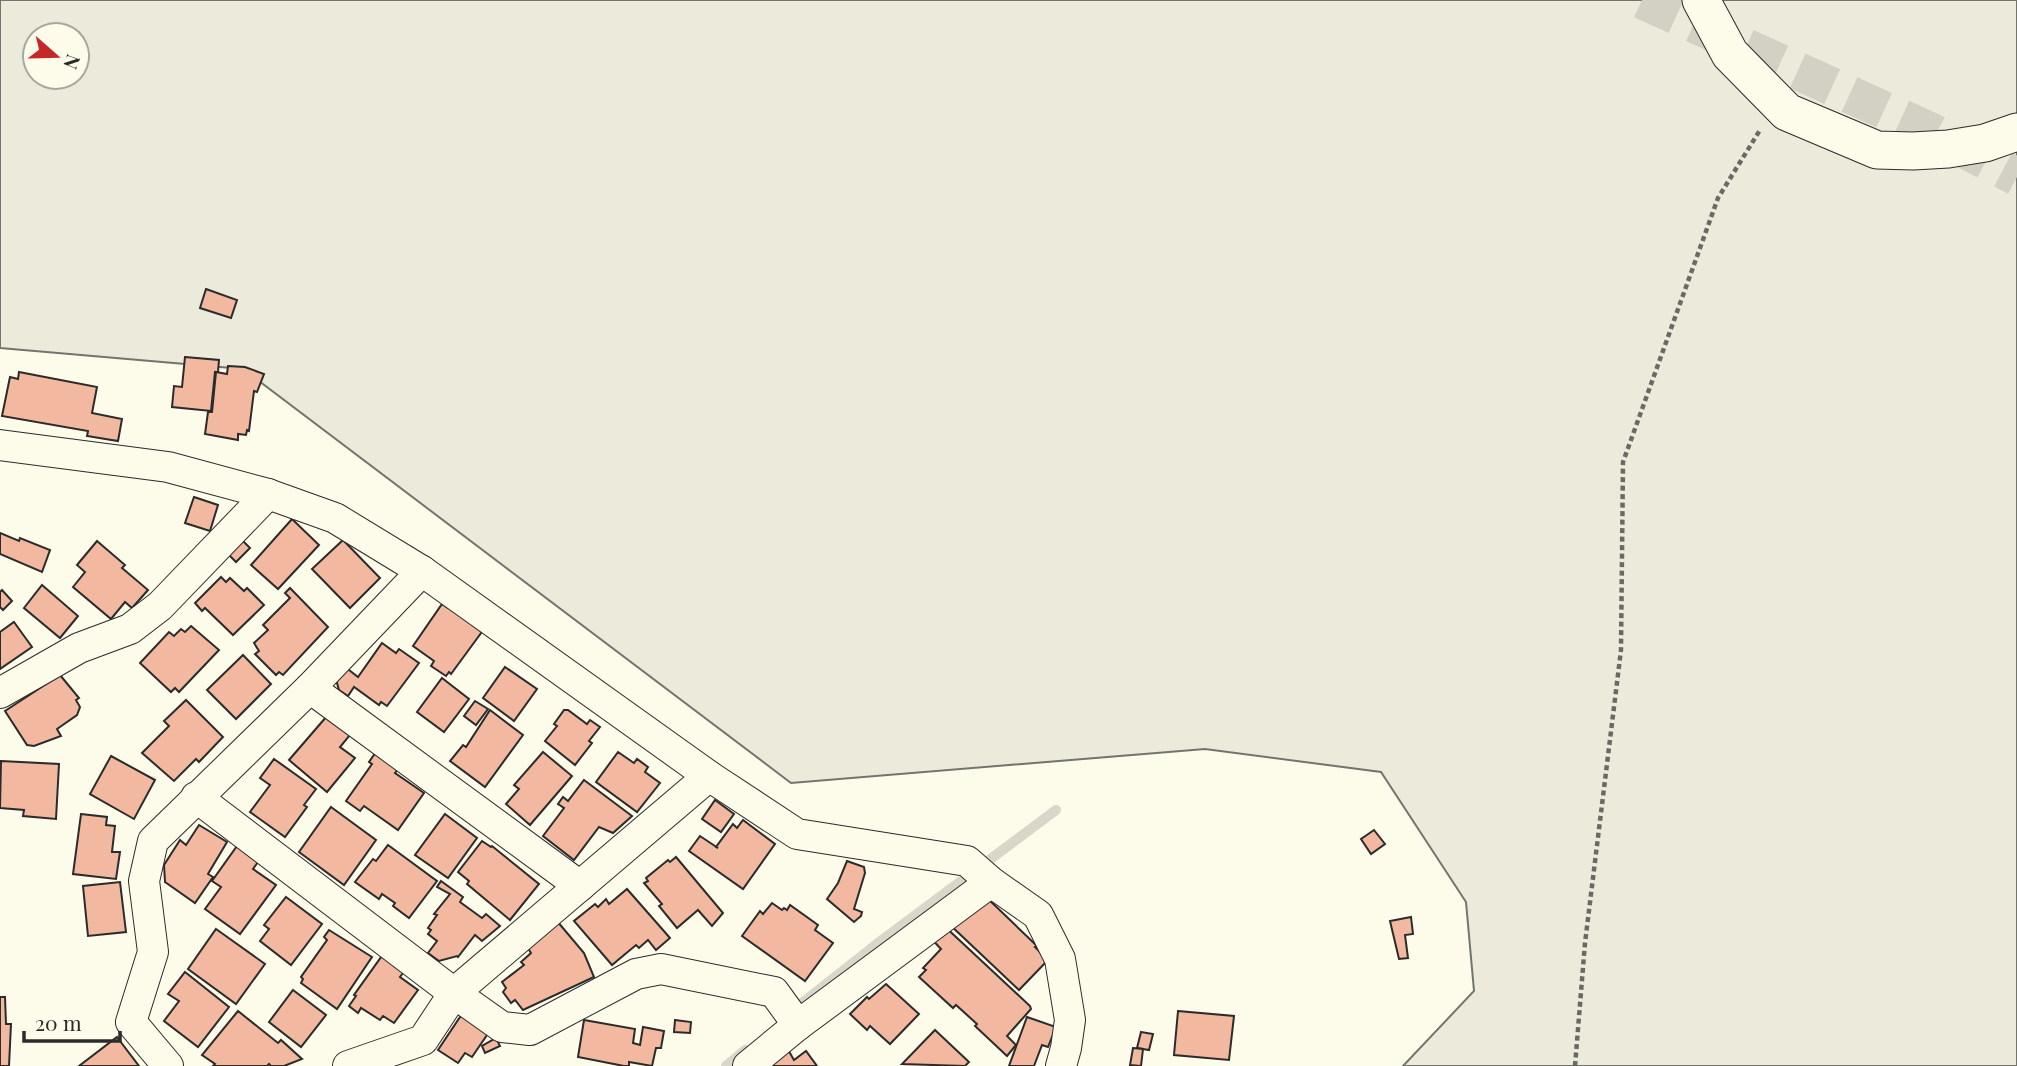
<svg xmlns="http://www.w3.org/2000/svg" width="2017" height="1066" font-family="'Playfair Display',serif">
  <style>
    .green { fill: #ecebdb; stroke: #74746e; stroke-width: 2; fill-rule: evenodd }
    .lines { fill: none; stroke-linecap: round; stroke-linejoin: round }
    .stream { stroke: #d8d7c9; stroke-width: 10 }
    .building { fill: #f2b8a0; stroke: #2b2b2b; stroke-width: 2 }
    .motorway-tunnel { stroke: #d3d1c4; stroke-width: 38; stroke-dasharray: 38 19; stroke-linecap: butt }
    .minor-casing { stroke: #2b2b2b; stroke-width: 32 }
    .tertiary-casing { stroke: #2b2b2b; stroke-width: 39 }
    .path { stroke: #6a6964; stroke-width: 4.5; stroke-dasharray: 5 3.5; stroke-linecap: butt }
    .minor { stroke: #fdfbea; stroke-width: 30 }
    .tertiary { stroke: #fdfbea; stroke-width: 37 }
  </style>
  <rect width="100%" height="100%" fill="#fdfbea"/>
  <path class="green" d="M 0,0 L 2017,0 L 2017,1066 L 1403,1066 L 1474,991 L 1466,902 L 1381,772 L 1205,749 L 791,783 L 243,369 L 0,348 ZM 35,35 L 77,35 L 77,77 L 35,77 Z"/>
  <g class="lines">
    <g class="stream">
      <path d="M 792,1011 L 882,940 L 1056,810"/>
      <path d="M 726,1066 L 745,1050"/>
    </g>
  </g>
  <g class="building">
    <path d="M 206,289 L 237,300 L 231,318 L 200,308 Z"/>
    <path d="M 185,357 L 219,360 L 218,372 L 215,372 L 211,411 L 172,407 L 174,386 L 182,387 Z"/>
    <path d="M 228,366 L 245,367 L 264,374 L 257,392 L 254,391 L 249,431 L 247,430 L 246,435 L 238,434 L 238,440 L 205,434 L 208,412 L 212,412 L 216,372 L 227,374 Z"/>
    <path d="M 19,372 L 97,387 L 92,413 L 122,419 L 118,441 L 87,436 L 88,431 L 2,416 L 10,377 L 18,379 Z"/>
    <path d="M 194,497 L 218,505 L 210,531 L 185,523 Z"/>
    <path d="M 292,519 L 319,545 L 278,589 L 251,565 Z"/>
    <path d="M 0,533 L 19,541 L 20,538 L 50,550 L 42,572 L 0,554 Z"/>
    <path d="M 238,536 L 250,548 L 236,562 L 224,550 Z"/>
    <path d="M 343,540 L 380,578 L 350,608 L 312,569 Z"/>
    <path d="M 97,541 L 125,565 L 122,568 L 148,590 L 132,608 L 125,602 L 111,619 L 73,587 L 85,572 L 77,565 Z"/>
    <path d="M 221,577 L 226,582 L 230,578 L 244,591 L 247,588 L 264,605 L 233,635 L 205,608 L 202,611 L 195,603 Z"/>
    <path d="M 42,585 L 78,616 L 60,638 L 24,608 Z"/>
    <path d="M 290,588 L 328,627 L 283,675 L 279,672 L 276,675 L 255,654 L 259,651 L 254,643 L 268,630 L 263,625 L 290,598 L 285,593 Z"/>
    <path d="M 2,590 L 12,601 L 3,610 L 0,607 L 0,592 Z"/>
    <path d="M 442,604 L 448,608 L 452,604 L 484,629 L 451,674 L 449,672 L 446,676 L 431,666 L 434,661 L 413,646 Z"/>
    <path d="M 14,622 L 32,647 L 0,669 L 0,632 Z"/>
    <path d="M 191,626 L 219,650 L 179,692 L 175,688 L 171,692 L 140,663 L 169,632 L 174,636 L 181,629 L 185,632 Z"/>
    <path d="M 382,643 L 396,653 L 399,649 L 419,663 L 387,706 L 381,702 L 379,705 L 354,687 L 348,696 L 339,690 L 335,676 L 344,666 L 358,677 Z"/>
    <path d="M 243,655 L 271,684 L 236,719 L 207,690 Z"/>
    <path d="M 505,667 L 537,689 L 514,721 L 483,698 Z"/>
    <path d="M 60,675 L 79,698 L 76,700 L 80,707 L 77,715 L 57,729 L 61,736 L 34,746 L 27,745 L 5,711 Z"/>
    <path d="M 442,678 L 469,699 L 444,732 L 417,712 Z"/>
    <path d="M 186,700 L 223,737 L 199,762 L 196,759 L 174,781 L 142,753 L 169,726 L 164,721 Z"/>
    <path d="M 475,701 L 488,709 L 476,725 L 464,716 Z"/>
    <path d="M 490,710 L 523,735 L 485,787 L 450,761 L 463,745 L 466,747 Z"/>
    <path d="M 564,710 L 568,710 L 587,724 L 590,720 L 600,727 L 589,741 L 592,743 L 575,765 L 545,741 L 557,726 L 554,724 Z"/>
    <path d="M 327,716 L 350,735 L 340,747 L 355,758 L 327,792 L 289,760 Z"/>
    <path d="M 376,752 L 399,768 L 395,773 L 424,793 L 398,830 L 364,806 L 360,811 L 346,801 L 372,764 L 369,762 Z"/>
    <path d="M 543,752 L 572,776 L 530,825 L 506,804 L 519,789 L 514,785 Z"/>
    <path d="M 618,752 L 634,763 L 637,759 L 648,767 L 645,772 L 660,783 L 637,812 L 596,782 Z"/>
    <path d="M 111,756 L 155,780 L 134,819 L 90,794 Z"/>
    <path d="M 274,759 L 316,789 L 304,805 L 307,807 L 285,837 L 250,812 L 270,785 L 260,778 Z"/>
    <path d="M 1,761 L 59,764 L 56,819 L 23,816 L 24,810 L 0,808 Z"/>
    <path d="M 584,780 L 632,816 L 613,833 L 599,827 L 574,860 L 543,836 L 564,808 L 558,804 L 563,797 L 568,801 Z"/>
    <path d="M 715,800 L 734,814 L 721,832 L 702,819 Z"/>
    <path d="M 331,807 L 376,840 L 344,885 L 299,852 Z"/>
    <path d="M 81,814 L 107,817 L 106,825 L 115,826 L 112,852 L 120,852 L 116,879 L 73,874 Z"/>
    <path d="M 445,814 L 477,838 L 448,878 L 415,855 Z"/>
    <path d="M 743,820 L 775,844 L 743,889 L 689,851 L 700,836 L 718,848 L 716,847 L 733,824 L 737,828 Z"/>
    <path d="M 199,825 L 227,842 L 208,874 L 213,877 L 195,903 L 165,882 L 164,865 L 180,840 L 186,845 Z"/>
    <path d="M 1374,830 L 1385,844 L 1371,854 L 1361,839 Z"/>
    <path d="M 482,841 L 491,847 L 492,846 L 539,884 L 510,920 L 467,884 L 469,881 L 458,872 Z"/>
    <path d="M 388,845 L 437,881 L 409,918 L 393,906 L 395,903 L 382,894 L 379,899 L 355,882 L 373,859 L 376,861 Z"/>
    <path d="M 237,846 L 258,862 L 253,869 L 276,885 L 240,934 L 205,909 L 221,887 L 212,881 Z"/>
    <path d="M 676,857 L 723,913 L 712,926 L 698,910 L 677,928 L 659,906 L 662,904 L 644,883 L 648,881 L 646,878 L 668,860 L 670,862 Z"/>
    <path d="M 847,861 L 864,867 L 865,873 L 854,909 L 862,912 L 861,916 L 854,922 L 827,899 L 838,883 Z"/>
    <path d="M 441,881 L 463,897 L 460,902 L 482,918 L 486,914 L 500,926 L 482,941 L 475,935 L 458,957 L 457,956 L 439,961 L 428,953 L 437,941 L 428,934 L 431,930 L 428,928 L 437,915 L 434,914 L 450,894 L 437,887 Z"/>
    <path d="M 120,882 L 126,932 L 88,936 L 83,886 Z"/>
    <path d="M 627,889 L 670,938 L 656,950 L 648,940 L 639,948 L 636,945 L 612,965 L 574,921 L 595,904 L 598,907 L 606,899 L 609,904 Z"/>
    <path d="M 984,895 L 1037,946 L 1035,947 L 1048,960 L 1019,990 L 947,922 Z"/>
    <path d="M 286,897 L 322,924 L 291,965 L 260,941 L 269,929 L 264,925 Z"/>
    <path d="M 772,903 L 782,910 L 784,908 L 787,910 L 790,905 L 818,925 L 815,930 L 833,943 L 805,981 L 742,936 L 760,911 L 763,914 Z"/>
    <path d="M 1411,917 L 1413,934 L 1405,935 L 1408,958 L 1399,959 L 1390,921 Z"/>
    <path d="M 557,921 L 584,953 L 594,977 L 523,1010 L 515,1000 L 511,1003 L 503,992 L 506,988 L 502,982 L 524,965 L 521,962 L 531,953 L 526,945 Z"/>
    <path d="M 941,923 L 1030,1006 L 1031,1009 L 1007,1036 L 1016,1045 L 1007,1056 L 975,1026 L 977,1024 L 956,1005 L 953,1008 L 919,977 L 926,970 L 923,968 L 941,949 L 927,934 Z"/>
    <path d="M 216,929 L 265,964 L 236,1004 L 188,969 Z"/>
    <path d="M 329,930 L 372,957 L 337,1009 L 301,983 L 303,979 L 301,977 L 327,940 L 324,937 Z"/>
    <path d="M 384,953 L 406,969 L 400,977 L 418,990 L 394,1023 L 383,1016 L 380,1020 L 361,1008 L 358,1013 L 349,1006 L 356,996 L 354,995 Z"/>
    <path d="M 185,972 L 229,1007 L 198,1047 L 164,1021 L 179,1001 L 168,994 Z"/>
    <path d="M 886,984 L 919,1014 L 890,1044 L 870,1026 L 867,1030 L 850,1014 L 867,997 L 869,999 Z"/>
    <path d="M 293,990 L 326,1015 L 301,1047 L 269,1022 Z"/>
    <path d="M 0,997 L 5,997 L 6,1024 L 11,1024 L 9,1066 L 0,1066 Z"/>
    <path d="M 238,1011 L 278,1043 L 281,1040 L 302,1059 L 284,1066 L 271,1066 L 269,1064 L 267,1066 L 213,1066 L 215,1064 L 202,1055 Z"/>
    <path d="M 1178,1011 L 1234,1016 L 1229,1060 L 1174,1055 Z"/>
    <path d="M 462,1014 L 489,1032 L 472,1057 L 465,1053 L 458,1063 L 438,1050 Z"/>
    <path d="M 1027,1017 L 1056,1027 L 1048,1047 L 1042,1045 L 1034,1066 L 1009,1066 Z"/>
    <path d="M 584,1020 L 635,1029 L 633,1043 L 640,1045 L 643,1027 L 664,1031 L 661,1048 L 656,1048 L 652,1066 L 629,1062 L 629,1066 L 624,1066 L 578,1057 Z"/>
    <path d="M 675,1020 L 691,1022 L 690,1033 L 674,1032 Z"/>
    <path d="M 935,1030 L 969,1062 L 965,1066 L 902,1064 Z"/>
    <path d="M 1141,1032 L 1153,1034 L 1149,1050 L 1137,1048 Z"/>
    <path d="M 117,1037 L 139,1066 L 79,1066 Z"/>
    <path d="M 496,1038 L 500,1046 L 485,1053 L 482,1046 Z"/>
    <path d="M 787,1048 L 794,1060 L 806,1051 L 817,1066 L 762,1066 Z"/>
    <path d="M 1133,1048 L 1143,1049 L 1141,1066 L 1130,1065 Z"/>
  </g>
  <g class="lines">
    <path class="motorway-tunnel" d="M 1642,0 L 1932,132 L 2017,177"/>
    <defs>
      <g id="minor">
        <path d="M 0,445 L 168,467 L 268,494 L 335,518 L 422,571 L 709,776 L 797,834 L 967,861 L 991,882 L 1038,915 L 1060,959 L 1070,1020 L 1066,1048 L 1061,1066"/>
        <path d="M 310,688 L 580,886"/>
        <path d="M 0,693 L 79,648 L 130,629 L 160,606 L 268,494"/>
        <path d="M 196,797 L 454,993 L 502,1027 L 530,1030 L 636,974 L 661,969 L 774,992 L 798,1025"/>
        <path d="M 168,1066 L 131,1022 L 153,952 L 144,881 L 153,841 L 310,688 L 422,571"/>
        <path d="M 348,1066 L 423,1040 L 454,993 L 709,776"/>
        <path d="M 748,1066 L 798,1025 L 991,882"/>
      </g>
      <path id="tertiary" d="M 1701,0 L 1730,54 L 1787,112 L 1877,150 L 1913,151 L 1948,149 L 1985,143 L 2017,132"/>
    </defs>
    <use href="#minor" class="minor-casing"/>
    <use href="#tertiary" class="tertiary-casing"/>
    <path class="path" d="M 1575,1066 L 1585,943 L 1621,650 L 1623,462 L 1718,198 L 1760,130"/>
    <use href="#minor" class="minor"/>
    <use href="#tertiary" class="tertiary"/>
  </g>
  <g transform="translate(56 56) rotate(110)"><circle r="33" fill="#fdfbea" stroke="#a9a89e" stroke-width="2"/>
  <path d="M0-5L12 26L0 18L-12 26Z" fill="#c62828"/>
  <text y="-10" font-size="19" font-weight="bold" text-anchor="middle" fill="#2b2b2b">N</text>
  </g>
  <path d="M24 1031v10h96v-10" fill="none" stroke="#2b2b2b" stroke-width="3.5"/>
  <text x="35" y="1031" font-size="21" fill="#2b2b2b" stroke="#fdfbea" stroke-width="5" paint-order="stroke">20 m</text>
</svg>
